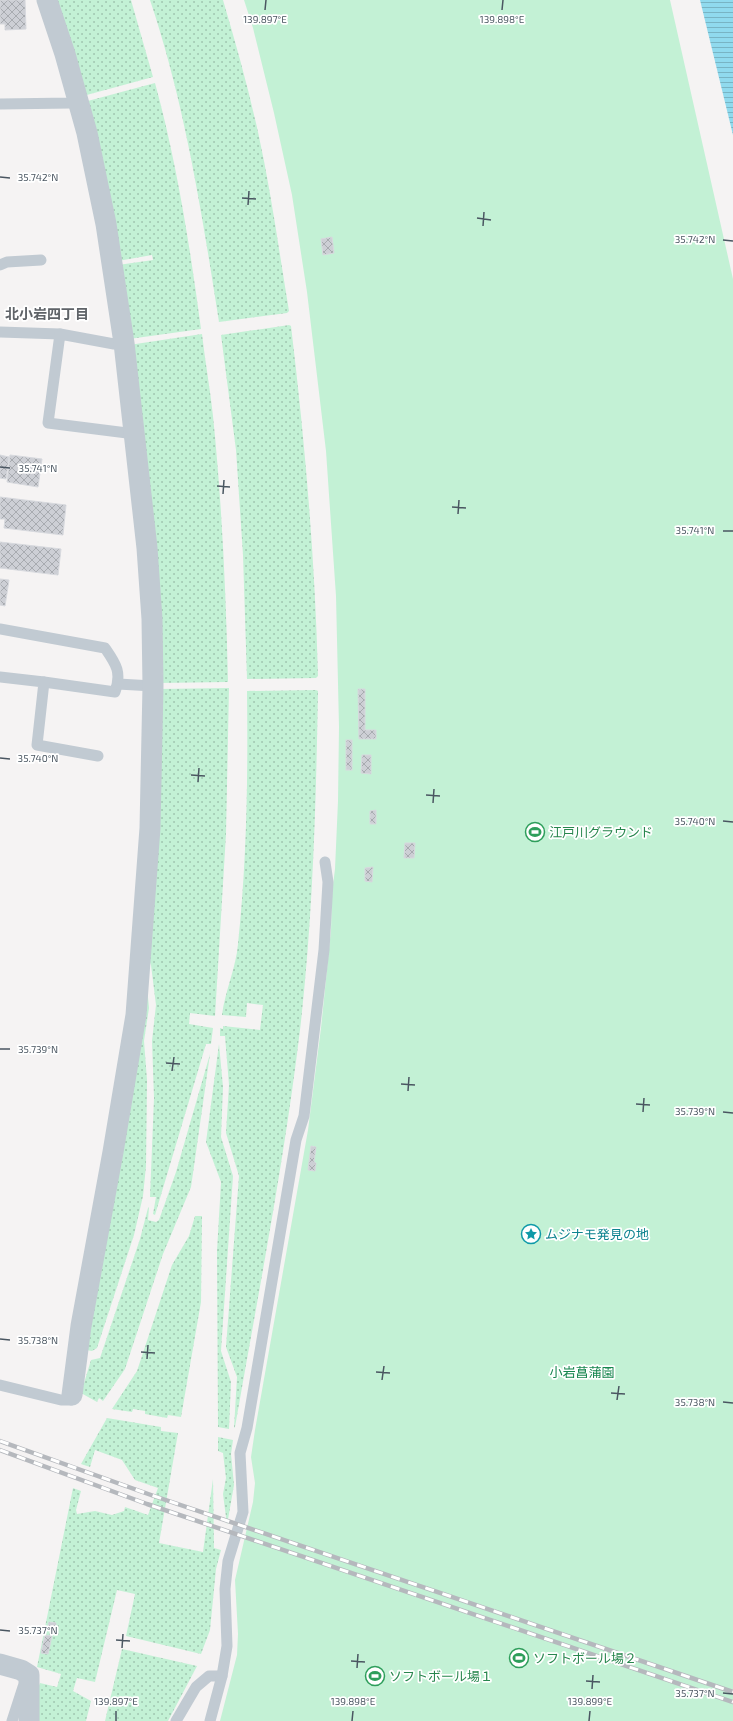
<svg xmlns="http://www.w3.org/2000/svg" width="733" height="1721" font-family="'Exo 2','Noto Sans JP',sans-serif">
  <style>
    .grass { fill: url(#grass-dots) }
    .garden { fill: #c3f1d5 }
    .water { fill: url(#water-rules) }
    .building { fill: url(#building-cross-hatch); stroke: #d7d9de }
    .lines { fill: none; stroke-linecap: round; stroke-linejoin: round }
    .service { stroke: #c1cad2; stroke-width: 11 }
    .minor { stroke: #c1cad2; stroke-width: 21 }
    .rail-casing { stroke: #b5b8bd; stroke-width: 4.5 }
    .rail { stroke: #fff; stroke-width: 3; stroke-dasharray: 9; stroke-linecap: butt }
    .ticks { fill: none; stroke: #4a5661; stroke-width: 1.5 }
    .labels { text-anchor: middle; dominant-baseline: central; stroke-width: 3.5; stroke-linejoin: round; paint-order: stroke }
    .leisure-label { font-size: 13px; fill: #27864d; stroke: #fff; text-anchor: start }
    .culture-label { font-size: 13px; fill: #0d838f; stroke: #fff; text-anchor: start }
    .park-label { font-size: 13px; fill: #17864f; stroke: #fff }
    .neighbourhood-label { font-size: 14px; font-weight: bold; fill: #5f6368; stroke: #fff }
    .ticks-label { font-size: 10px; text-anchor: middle; fill: #4a5661; stroke: #fff; stroke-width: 3.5; stroke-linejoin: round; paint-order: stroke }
  </style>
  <defs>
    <pattern id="grass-dots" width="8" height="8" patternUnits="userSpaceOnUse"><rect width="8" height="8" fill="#c3f1d5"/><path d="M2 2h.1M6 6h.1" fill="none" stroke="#a0c6b0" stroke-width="1.8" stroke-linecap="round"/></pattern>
    <pattern id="water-rules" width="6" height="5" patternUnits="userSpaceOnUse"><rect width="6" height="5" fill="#90daee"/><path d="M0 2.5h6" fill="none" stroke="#78b4c4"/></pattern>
    <pattern id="building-cross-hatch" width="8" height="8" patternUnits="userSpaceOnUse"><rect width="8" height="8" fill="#cdcfd5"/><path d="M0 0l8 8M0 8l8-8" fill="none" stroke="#a8abb0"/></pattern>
  </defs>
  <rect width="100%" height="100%" fill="#f5f3f3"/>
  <g class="grass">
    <path d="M 52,0 L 131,0 L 153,77 L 83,96 Z"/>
    <path d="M 150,0 L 223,0 C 236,44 248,87 258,132 C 271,191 279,251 289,311 L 287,313 L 219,322 C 202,214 185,104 150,0 Z"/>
    <path d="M 155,83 C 177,163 190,247 201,329 L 129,339 L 118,265 L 153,260 L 152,255 L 118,261 L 84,102 Z"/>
    <path d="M 289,325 L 291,326 C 305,442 315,559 318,676 L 316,678 L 247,679 L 243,555 L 236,450 L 221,335 Z"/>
    <path d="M 202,334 C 205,361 210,388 213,416 C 222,504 226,593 228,682 L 158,683 L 129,345 Z"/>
    <path d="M 229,688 L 226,834 L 215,1016 L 190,1013 L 189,1024 L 213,1028 L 211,1044 L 206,1044 L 155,1215 L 153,1214 L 156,1197 L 150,1197 L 154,1098 L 152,1041 L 156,1005 L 151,965 L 146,952 L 158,689 Z"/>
    <path d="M 316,690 L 318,691 C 316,804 313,917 300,1030 C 284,1163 258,1295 235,1427 L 234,1428 L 237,1377 L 226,1347 L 239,1176 L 226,1133 L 229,1085 L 225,1036 L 220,1036 L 220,1028 L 223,1029 L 223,1026 L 260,1030 L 263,1005 L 247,1003 L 246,1017 L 222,1015 C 225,991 236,968 238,944 C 247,860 248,775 247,691 Z"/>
    <path d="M 145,966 L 149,1008 L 144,1041 L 147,1080 L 146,1166 L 143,1196 L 134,1235 L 97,1348 L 92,1351 L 86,1350 Z"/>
    <path d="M 219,1044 L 223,1087 L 221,1137 L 233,1176 L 221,1351 L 231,1382 L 229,1429 L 218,1427 L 217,1251 L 221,1182 L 206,1142 Z"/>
    <path d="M 210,1054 L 191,1187 L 163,1254 L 125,1369 L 103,1401 L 99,1398 L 97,1402 L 81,1393 L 91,1360 L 100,1358 L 140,1239 L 148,1208 L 149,1207 L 148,1220 L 156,1222 L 159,1220 L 176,1172 Z"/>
    <path d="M 195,1216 L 202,1216 L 201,1302 L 181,1417 L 168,1415 L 167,1418 L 145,1414 L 145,1411 L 133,1409 L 132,1412 L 112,1409 L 137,1371 L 172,1265 L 189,1236 Z"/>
    <path d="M 107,1418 L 161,1427 L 161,1431 L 178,1433 L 159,1543 L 203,1552 L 213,1479 L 214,1548 L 221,1550 L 216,1569 L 210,1630 L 201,1654 L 126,1636 L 135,1594 L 117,1590 L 95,1682 L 77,1678 L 73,1691 L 91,1701 L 86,1721 L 33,1721 L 35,1695 L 40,1683 L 57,1687 L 61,1674 L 37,1667 L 73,1488 L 81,1491 L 76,1510 L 77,1514 L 95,1511 L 112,1515 L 124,1511 L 125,1507 L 148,1515 L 158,1488 L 135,1480 L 122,1460 L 95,1450 L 90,1467 L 81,1464 Z"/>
    <path d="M 218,1437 L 233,1440 L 231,1454 L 234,1485 L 227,1525 L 223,1494 L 226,1478 L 223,1453 L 218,1451 Z"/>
    <path d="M 122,1649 L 197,1666 L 168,1721 L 105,1721 Z"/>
  </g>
  <path class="garden" d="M 244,0 L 670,0 L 733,279 L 733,1721 L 220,1721 L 237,1655 L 238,1634 L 235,1580 L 253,1502 L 255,1483 L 251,1457 L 255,1430 L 308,1130 L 321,1028 L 331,930 L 332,893 L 335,869 L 338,801 L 339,727 L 336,596 L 326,451 L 307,292 L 292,195 L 274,113 L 253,28 Z"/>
  <path class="water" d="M 700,0 L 733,0 L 733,135 Z"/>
  <g class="building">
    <path d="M 0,0 L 25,0 L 26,29 L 5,30 L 5,24 L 0,24 Z"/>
    <path d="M 332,237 L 334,253 L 323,255 L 321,239 Z"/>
    <path d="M 0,455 L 9,457 L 6,479 L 0,478 Z"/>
    <path d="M 10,455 L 42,459 L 38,487 L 7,482 Z"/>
    <path d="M 0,497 L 66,505 L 63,535 L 4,528 L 5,519 L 0,519 Z"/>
    <path d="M 0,542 L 61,549 L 58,575 L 0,568 Z"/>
    <path d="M 0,579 L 9,580 L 5,606 L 0,605 Z"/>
    <path d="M 358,689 L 365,689 L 365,730 L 376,730 L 376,739 L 359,739 Z"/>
    <rect x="346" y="740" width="6" height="30"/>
    <path d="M 362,755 L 371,755 L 371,774 L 361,773 Z"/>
    <path d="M 376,810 L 376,824 L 370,824 L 370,811 Z"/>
    <path d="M 405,843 L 415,843 L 414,858 L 404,858 Z"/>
    <path d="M 373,867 L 372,882 L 365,881 L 365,868 Z"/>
    <path d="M 311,1146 L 316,1147 L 314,1162 L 316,1163 L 315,1171 L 308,1170 Z"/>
    <path d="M 49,1622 L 56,1623 L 55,1631 L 47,1630 Z"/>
    <path d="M 45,1635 L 52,1636 L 48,1654 L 41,1653 Z"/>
  </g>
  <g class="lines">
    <g class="service">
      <path d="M 0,104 L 72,103 L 79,101"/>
      <path d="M 0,265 L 7,262 L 41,260"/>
      <path d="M 0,332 L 60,334"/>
      <path d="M 124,343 L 114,344 L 60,334 L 48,423 L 135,434"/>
      <path d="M 0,629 L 105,648 C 116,664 122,672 115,692 L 44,682"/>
      <path d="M 0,677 L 44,682 L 37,745 L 98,756"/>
      <path d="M 118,684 L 153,686"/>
      <path d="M 0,1385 L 61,1400 L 71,1400 L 72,1395"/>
      <path d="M 12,1721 L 23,1687"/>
      <path d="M 176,1721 L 196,1687 L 209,1676 L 222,1676"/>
      <path d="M 210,1721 L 222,1676 L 227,1646 L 225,1589 L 228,1561 L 243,1512 L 240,1453 L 247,1428 L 296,1140 L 304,1116 L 324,950 L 328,882 L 325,862"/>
    </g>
    <g class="minor">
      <path d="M 47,0 L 65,54 L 87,133 L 106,224 L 124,343 L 147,548 L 152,619 L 153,686 L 150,828 L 136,1015 L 113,1152 L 81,1326 L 72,1395"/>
      <path d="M 0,1664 L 21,1670 L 29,1675 L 29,1721"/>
    </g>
    <defs>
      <g id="rail">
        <path d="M 0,1441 L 151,1495 L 733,1692"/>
        <path d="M 0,1450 L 147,1504 L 733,1702"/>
      </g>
    </defs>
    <use href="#rail" class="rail-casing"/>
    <use href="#rail" class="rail"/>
  </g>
  <path class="ticks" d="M 265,10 L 266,0M 502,10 L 503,0M 0,177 L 10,178M 242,198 L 256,199M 248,205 L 249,191M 477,218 L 491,220M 483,226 L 484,212M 723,240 L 733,241M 0,467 L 10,468M 217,486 L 230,487M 223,494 L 224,480M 452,507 L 466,508M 458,514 L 459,500M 723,531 L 733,531M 0,758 L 10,759M 191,775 L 205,776M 198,782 L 199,768M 426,795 L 440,796M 433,803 L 434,789M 723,821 L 733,822M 0,1049 L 10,1049M 166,1063 L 180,1064M 172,1071 L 174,1057M 401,1084 L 415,1085M 408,1091 L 409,1077M 636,1104 L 650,1105M 643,1112 L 644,1098M 723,1112 L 733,1113M 0,1339 L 10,1340M 141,1352 L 155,1353M 147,1359 L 148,1345M 376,1372 L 390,1373M 382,1380 L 384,1366M 611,1393 L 625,1394M 617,1400 L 619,1386M 723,1402 L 733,1403M 0,1630 L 10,1631M 116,1640 L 130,1641M 122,1648 L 123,1634M 351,1661 L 365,1662M 357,1668 L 358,1654M 586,1681 L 600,1682M 592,1689 L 593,1675M 723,1693 L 733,1694M 116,1721 L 116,1711M 352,1721 L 353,1711M 589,1721 L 590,1711"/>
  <defs>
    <symbol id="stadium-ring" viewBox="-11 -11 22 22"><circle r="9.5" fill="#fff" stroke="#2e9e5b" stroke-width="1.5"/><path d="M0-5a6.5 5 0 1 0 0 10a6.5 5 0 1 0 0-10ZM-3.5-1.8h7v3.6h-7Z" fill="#2e9e5b"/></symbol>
    <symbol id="sight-ring" viewBox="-11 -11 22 22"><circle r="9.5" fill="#fff" stroke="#0f9aa8" stroke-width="1.5"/><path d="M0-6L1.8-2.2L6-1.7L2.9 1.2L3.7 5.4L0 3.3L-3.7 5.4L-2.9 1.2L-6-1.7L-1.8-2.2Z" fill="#0f9aa8"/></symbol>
  </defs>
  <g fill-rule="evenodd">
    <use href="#stadium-ring" x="524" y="821" width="22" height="22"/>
    <use href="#sight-ring" x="520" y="1223" width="22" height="22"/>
    <use href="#stadium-ring" x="508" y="1647" width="22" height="22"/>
    <use href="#stadium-ring" x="364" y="1665" width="22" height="22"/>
  </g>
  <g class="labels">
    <g class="leisure-label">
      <text x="549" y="832">江戸川グラウンド</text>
      <text x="533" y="1658">ソフトボール場２</text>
      <text x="389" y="1676">ソフトボール場１</text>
    </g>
    <g class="culture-label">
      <text x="545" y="1234">ムジナモ発見の地</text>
    </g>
    <g class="park-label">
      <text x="582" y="1372">小岩菖蒲園</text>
    </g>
    <g class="neighbourhood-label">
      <text x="47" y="313">北小岩四丁目</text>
    </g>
  </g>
  <g class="ticks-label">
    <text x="265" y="23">139.897°E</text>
    <text x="502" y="23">139.898°E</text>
    <text x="38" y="181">35.742°N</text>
    <text x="695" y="243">35.742°N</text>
    <text x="38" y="472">35.741°N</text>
    <text x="695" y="534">35.741°N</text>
    <text x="38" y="762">35.740°N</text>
    <text x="695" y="825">35.740°N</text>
    <text x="38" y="1053">35.739°N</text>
    <text x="695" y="1115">35.739°N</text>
    <text x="38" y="1344">35.738°N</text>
    <text x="695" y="1406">35.738°N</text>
    <text x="38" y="1634">35.737°N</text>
    <text x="695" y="1697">35.737°N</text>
    <text x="116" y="1705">139.897°E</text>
    <text x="353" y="1705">139.898°E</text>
    <text x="590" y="1705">139.899°E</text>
  </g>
</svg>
